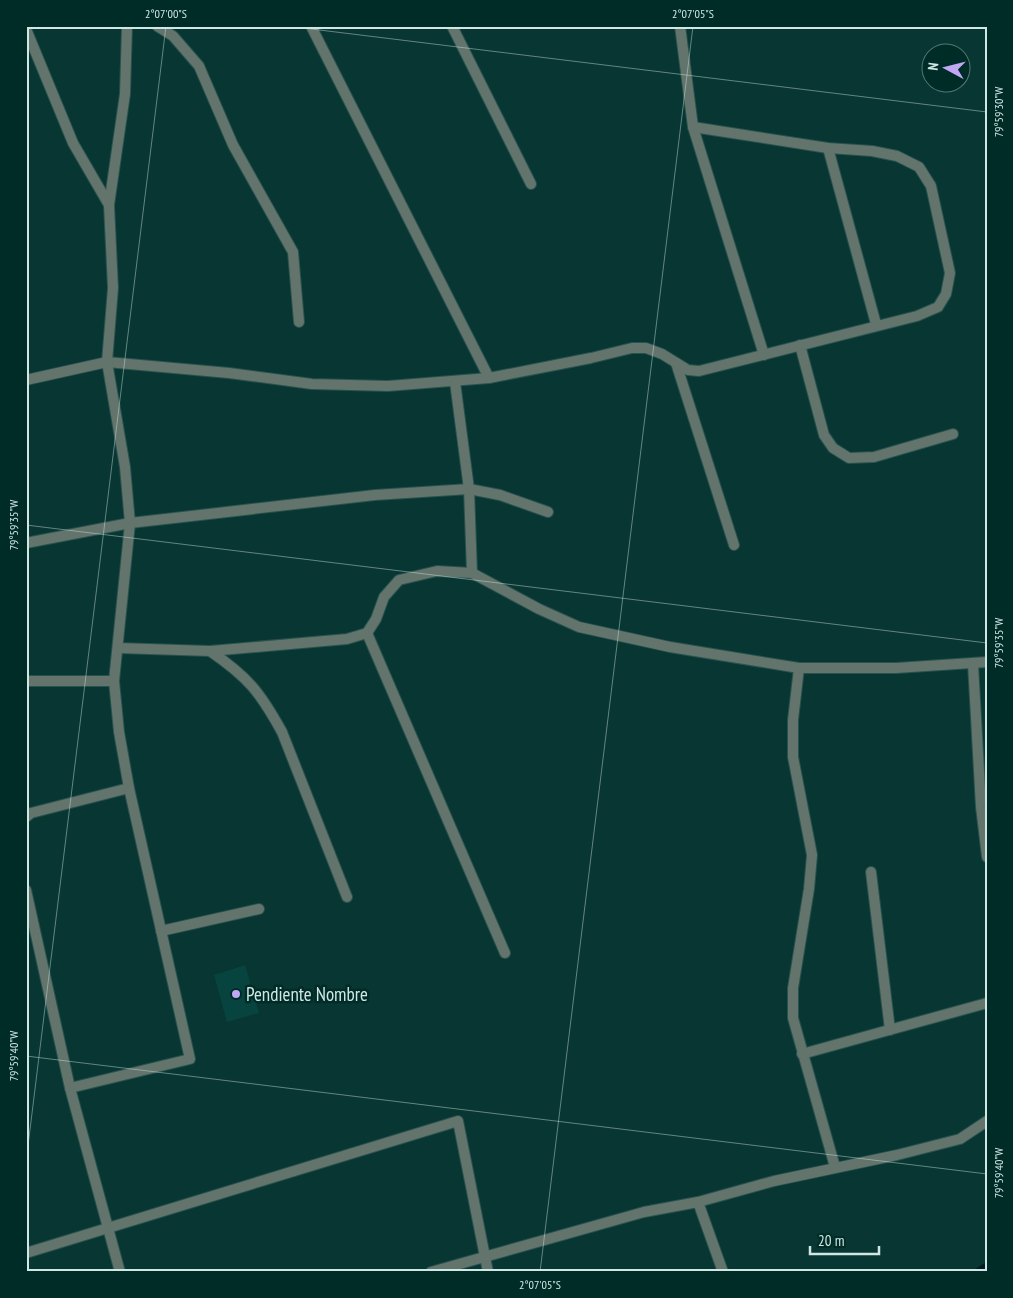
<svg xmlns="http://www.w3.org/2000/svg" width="1013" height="1298" font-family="'PT Sans Narrow',sans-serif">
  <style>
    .built { fill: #08443f }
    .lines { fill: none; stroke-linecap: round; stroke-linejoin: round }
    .stream { stroke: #041a25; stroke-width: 7 }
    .minor-casing { stroke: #28524e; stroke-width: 12 }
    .minor { stroke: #62746b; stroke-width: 10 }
    .ticks { fill: none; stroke: #d1e7e4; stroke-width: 1; stroke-opacity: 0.45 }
    .poi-dot { fill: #c0a8f3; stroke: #002c28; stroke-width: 2 }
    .labels { text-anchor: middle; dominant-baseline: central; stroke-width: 5; stroke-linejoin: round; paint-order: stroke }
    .poi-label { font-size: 19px; fill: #d1e7e4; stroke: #002c28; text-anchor: start }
    .neatline { fill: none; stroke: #d1e7e4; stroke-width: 2 }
    .ticks-label { font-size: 12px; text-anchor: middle; fill: #d1e7e4 }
  </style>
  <rect width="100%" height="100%" fill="#083632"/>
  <path class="built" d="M 245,965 L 259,1013 L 227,1022 L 214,975 Z"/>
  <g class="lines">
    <path class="stream" d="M 977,1272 L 987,1266"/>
    <defs>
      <g id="minor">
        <path d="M 157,26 L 173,36 L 199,66 L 233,145 L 293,252 L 299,322"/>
        <path d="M 311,26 L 489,378"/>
        <path d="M 452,26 L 531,184"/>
        <path d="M 680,26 L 693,127 L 764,355"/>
        <path d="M 26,29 L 73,143 L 109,205"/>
        <path d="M 828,148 L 876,324"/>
        <path d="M 800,345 L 824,435 L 833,448 L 849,458 L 874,457 L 953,434"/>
        <path d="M 676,363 L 734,545"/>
        <path d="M 26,380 L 107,362 L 229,373 L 312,384 L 388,386 L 489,378 L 591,358 L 632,348 L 646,348 L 662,354 L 688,370 L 699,371 L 917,316 L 938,307 L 946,294 L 950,273 L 931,186 L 919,167 L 897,156 L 872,151 L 828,148 L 693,127"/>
        <path d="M 455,382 L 469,489 L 472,573"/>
        <path d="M 26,543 L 130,523 L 375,495 L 469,489 L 500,495 L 548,512"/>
        <path d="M 367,633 L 505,953"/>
        <path d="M 118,648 L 210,651 L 347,639 L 367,633 L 376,619 L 384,597 L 399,580 L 437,571 L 472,573 L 539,609 L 579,627 L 670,647 L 799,668 L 896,668 L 987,662"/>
        <path d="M 210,651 C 248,677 260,692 282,732 L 347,897"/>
        <path d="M 973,664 L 981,807 L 987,857"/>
        <path d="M 799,668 L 793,720 L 793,757 L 812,855 L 809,889 L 793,988 L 793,1018 L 835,1167"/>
        <path d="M 26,681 L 114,681"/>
        <path d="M 26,817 L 31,813 L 129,788 L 119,732 L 114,681 L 130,523 L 125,467 L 107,362 L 113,288 L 109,205 L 125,94 L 127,26"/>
        <path d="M 871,872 L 890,1030"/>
        <path d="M 26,890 L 70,1088 L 120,1272"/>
        <path d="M 161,931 L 259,909"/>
        <path d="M 802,1054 L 987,1003"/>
        <path d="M 70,1088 L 190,1059 L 129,788"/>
        <path d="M 698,1202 L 723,1272"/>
        <path d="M 26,1253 L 458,1121 L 488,1272"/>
        <path d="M 431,1272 L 644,1212 L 698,1202 L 774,1181 L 897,1155 L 960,1139 L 987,1121"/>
      </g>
    </defs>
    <use href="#minor" class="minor-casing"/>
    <use href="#minor" class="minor"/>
  </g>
  <path class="ticks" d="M 287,26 L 987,112M 26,525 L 987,643M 26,1056 L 987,1174M 26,1162 L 166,26M 540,1272 L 693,26"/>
  <circle class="poi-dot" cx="236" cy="994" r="5"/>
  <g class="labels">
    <g class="poi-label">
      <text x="246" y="994">Pendiente Nombre</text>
    </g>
  </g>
  <rect width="1013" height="1298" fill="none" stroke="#002c28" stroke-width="55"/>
  <g transform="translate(946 68) rotate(277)"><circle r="24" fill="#002c28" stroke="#547773"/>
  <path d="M0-4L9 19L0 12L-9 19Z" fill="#c0a8f3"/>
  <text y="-8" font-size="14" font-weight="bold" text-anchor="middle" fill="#d1e7e4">N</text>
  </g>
  <path d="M810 1246v8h69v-8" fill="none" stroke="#d1e7e4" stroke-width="2.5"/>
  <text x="818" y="1246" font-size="15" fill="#d1e7e4" stroke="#002c28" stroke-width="4" paint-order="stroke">20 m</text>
  <rect x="28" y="28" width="958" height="1242" class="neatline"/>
  <g class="ticks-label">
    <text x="166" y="18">2°07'00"S</text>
    <text x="693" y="18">2°07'05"S</text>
    <text transform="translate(999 112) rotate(-90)" y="4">79°59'30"W</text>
    <text transform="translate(14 525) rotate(-90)" y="4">79°59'35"W</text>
    <text transform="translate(999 643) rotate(-90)" y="4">79°59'35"W</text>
    <text transform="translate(14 1056) rotate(-90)" y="4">79°59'40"W</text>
    <text transform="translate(999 1173) rotate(-90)" y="4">79°59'40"W</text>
    <text x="540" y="1289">2°07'05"S</text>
  </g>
</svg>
